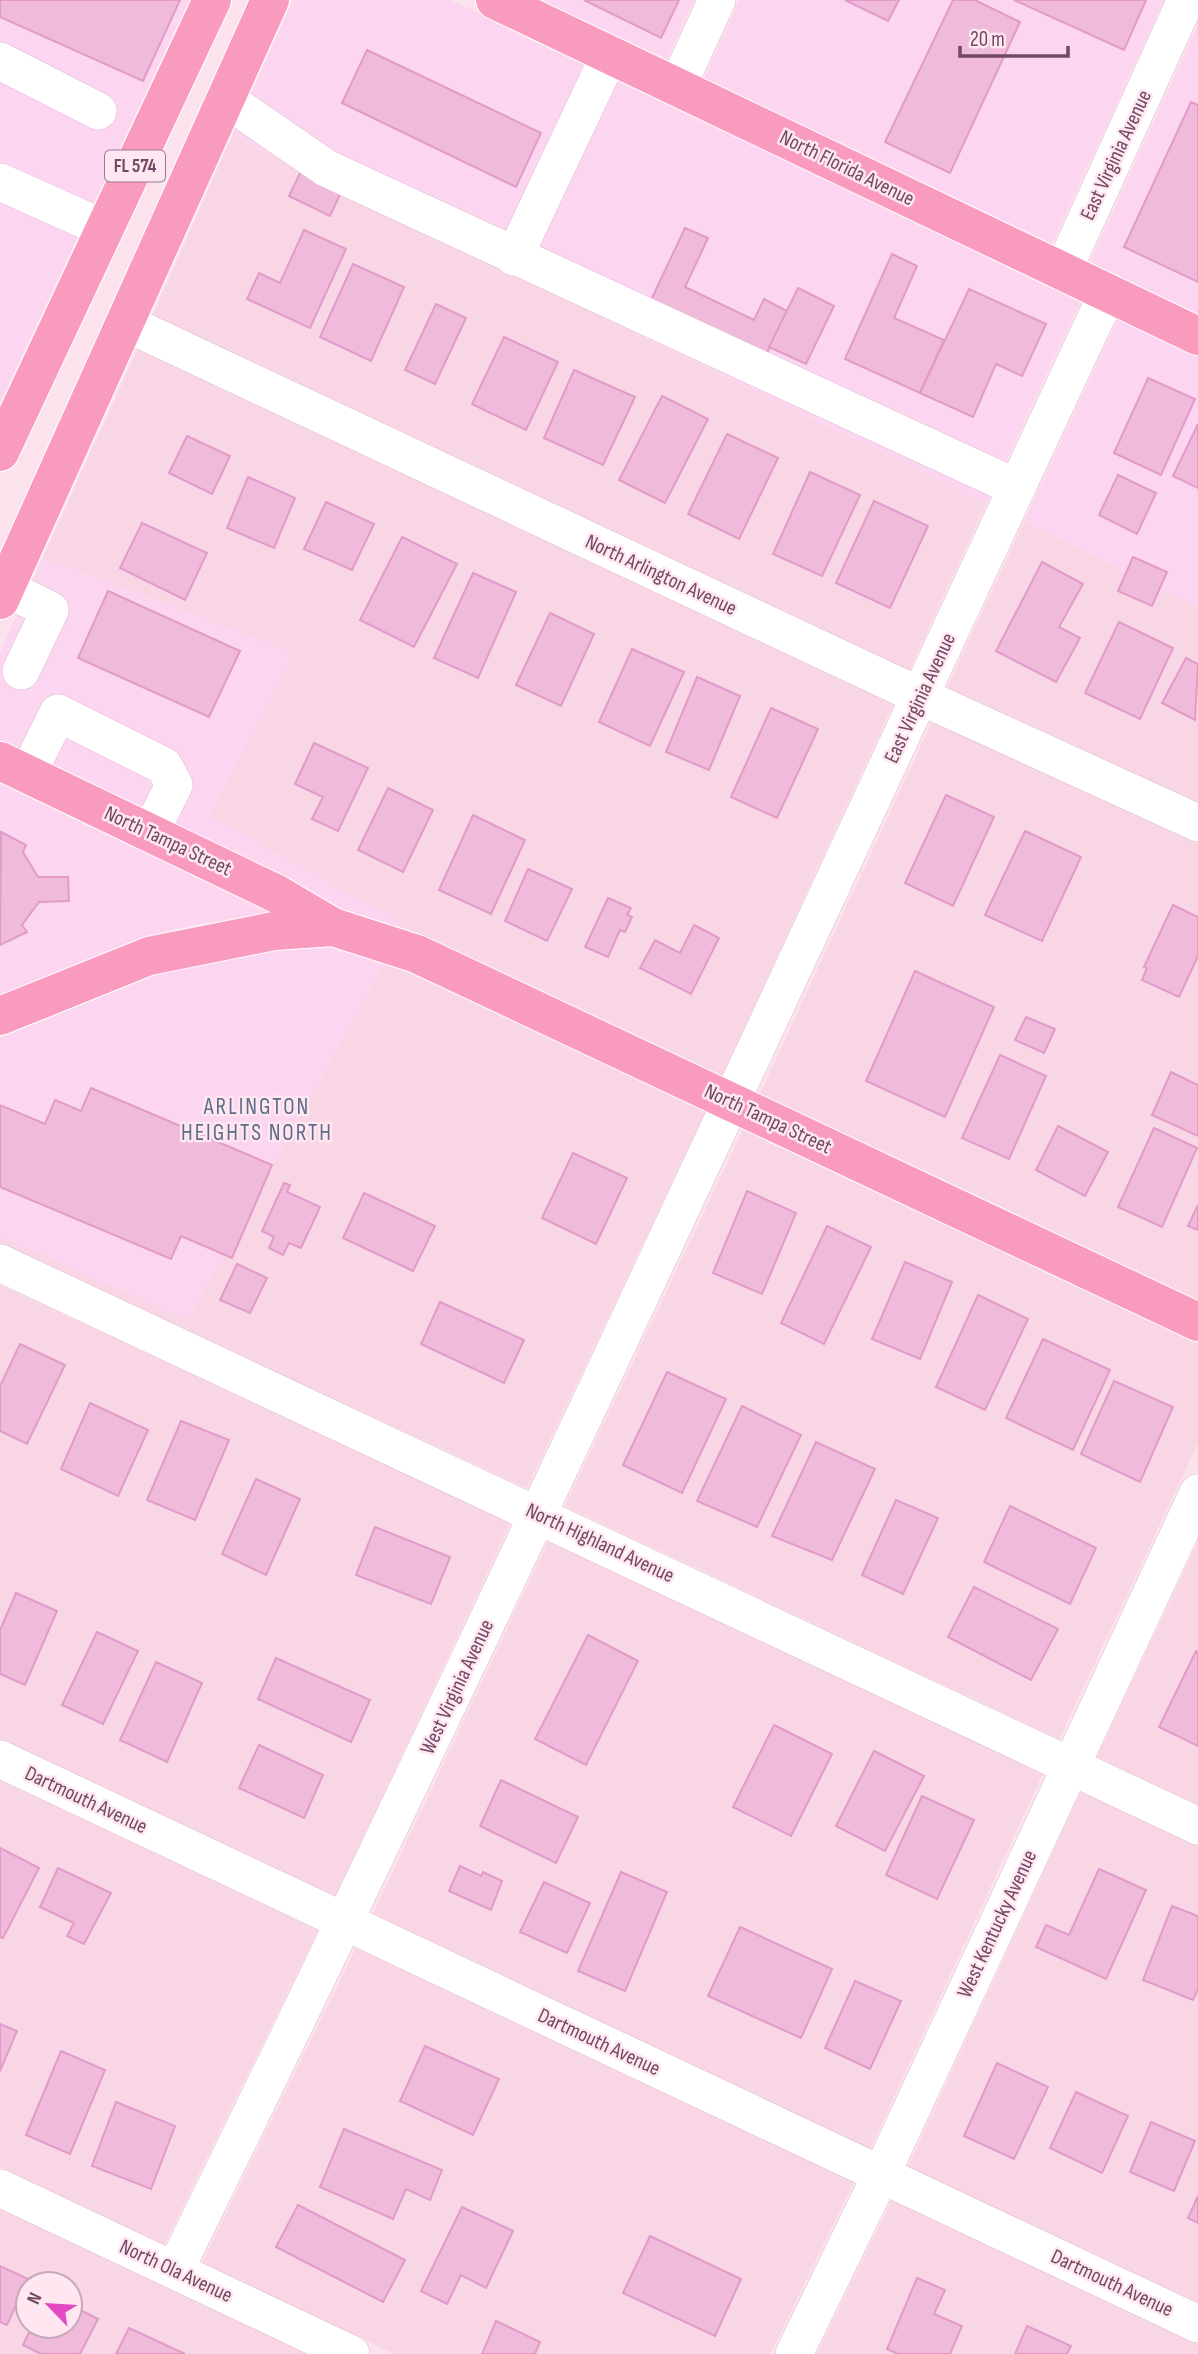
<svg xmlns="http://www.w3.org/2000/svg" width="1198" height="2354" font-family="'Sofia Sans Condensed',sans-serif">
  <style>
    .residential { fill: #f8d6e5; fill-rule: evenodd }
    .commercial { fill: #fcd5f1 }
    .building { fill: #f0badb; stroke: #e29bc8; stroke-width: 2 }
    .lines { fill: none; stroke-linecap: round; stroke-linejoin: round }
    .minor-casing { stroke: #dfbed0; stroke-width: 38 }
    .major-casing { stroke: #fff; stroke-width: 40 }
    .minor { stroke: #fff; stroke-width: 37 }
    .major { stroke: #f99bbf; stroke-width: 38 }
    .labels { text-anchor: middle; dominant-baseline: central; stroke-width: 5; stroke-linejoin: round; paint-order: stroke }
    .shield { fill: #ffe7f1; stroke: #9c788e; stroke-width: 2 }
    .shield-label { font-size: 19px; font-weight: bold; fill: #724964 }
    .street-label { font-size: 21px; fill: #724964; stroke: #ffe7f1 }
    .neighbourhood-label { font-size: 23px; letter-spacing: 2px; fill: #5d6c88; stroke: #ffe7f1 }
  </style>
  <rect width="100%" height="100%" fill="#fbe2ec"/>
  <g class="residential">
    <path d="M 232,136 L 986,504 L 909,671 L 153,315 Z"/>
    <path d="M 138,349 L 893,704 L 722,1076 L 403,929 L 405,925 L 210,816 L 293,653 L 43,557 Z"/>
    <path d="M 1024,522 L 1198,607 L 1198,802 L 947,688 Z"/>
    <path d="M 932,722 L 1198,843 L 1198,1301 L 760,1094 Z"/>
    <path d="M 385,962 L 706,1110 L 527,1488 L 0,1244 L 0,1236 L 188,1320 Z"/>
    <path d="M 744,1128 L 1198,1342 L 1198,1443 L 1059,1739 L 565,1506 Z"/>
    <path d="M 0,1285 L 511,1522 L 335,1897 L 0,1739 Z"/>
    <path d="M 549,1540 L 1043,1773 L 870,2149 L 373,1914 Z"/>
    <path d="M 1198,1542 L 1198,1805 L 1097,1757 Z"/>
    <path d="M 0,1780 L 318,1930 L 164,2245 L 0,2167 Z"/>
    <path d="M 1081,1791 L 1198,1846 L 1198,2303 L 908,2167 Z"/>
    <path d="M 356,1948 L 854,2182 L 770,2354 L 395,2354 L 202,2263 Z"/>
    <path d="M 892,2200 L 1198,2344 L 1198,2354 L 817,2354 Z"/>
    <path d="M 0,2208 L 308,2354 L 0,2354 ZM 28,2284 L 70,2284 L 70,2326 L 28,2326 Z"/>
  </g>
  <g class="commercial">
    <path d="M 0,0 L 189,0 L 0,402 Z"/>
    <path d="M 293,0 L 450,0 L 670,102 L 1080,302 L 986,504 L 232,136 Z"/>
    <path d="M 539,0 L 694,0 L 667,59 Z"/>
    <path d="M 740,0 L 1164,0 L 1051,246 L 704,78 Z"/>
    <path d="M 1198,25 L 1198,315 L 1089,265 Z"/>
    <path d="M 1118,319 L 1198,357 L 1198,607 L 1024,522 Z"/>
    <path d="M 43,557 L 294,653 L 210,816 L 405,925 L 403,929 L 341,910 L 261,865 L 0,741 L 0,652 Z"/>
    <path d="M 0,782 L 270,912 L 177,928 L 139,939 L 0,995 Z"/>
    <path d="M 307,946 L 329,946 L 342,953 L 345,949 L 385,962 L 188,1320 L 0,1236 L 0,1038 L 158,974 L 232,957 Z"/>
  </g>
  <g class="building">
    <path d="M 0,0 L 180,0 L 143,81 L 0,17 Z"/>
    <path d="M 584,0 L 679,0 L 661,38 Z"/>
    <path d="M 845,0 L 899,0 L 888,21 Z"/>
    <path d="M 953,0 L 975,0 L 1020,22 L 950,173 L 885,142 Z"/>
    <path d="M 1014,0 L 1146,0 L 1124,50 Z"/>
    <path d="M 367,50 L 541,133 L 516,187 L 342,103 Z"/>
    <path d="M 1191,102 L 1198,105 L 1198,282 L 1124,247 Z"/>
    <path d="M 304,165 L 345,184 L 330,216 L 289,196 Z"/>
    <path d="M 685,228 L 708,238 L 685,287 L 754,320 L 764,299 L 787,311 L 766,355 L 651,300 Z"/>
    <path d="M 304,230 L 346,249 L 310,328 L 247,299 L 259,273 L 280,283 Z"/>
    <path d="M 892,254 L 917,266 L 894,318 L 944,340 L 920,393 L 845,359 Z"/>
    <path d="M 353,264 L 404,287 L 371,361 L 320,337 Z"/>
    <path d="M 798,288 L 834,306 L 806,364 L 769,347 Z"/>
    <path d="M 969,289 L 1046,324 L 1022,376 L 996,364 L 973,417 L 920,393 Z"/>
    <path d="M 436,304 L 466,318 L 435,384 L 405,370 Z"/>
    <path d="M 504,337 L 558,362 L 526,430 L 472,404 Z"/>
    <path d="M 574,370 L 635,397 L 603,465 L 544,438 Z"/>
    <path d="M 1148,378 L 1195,399 L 1161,475 L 1114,453 Z"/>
    <path d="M 662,396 L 708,419 L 665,503 L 619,480 Z"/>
    <path d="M 1198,424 L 1198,488 L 1173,476 Z"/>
    <path d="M 727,434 L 778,458 L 739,539 L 688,514 Z"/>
    <path d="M 187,436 L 230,456 L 212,494 L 169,473 Z"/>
    <path d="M 810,472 L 860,495 L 822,576 L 773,554 Z"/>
    <path d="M 1118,475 L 1156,493 L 1137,534 L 1099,515 Z"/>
    <path d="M 248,477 L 295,498 L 274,548 L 227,528 Z"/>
    <path d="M 874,501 L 928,526 L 890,608 L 836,583 Z"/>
    <path d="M 326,502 L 374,524 L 352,570 L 304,549 Z"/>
    <path d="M 142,523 L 207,553 L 185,600 L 120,568 Z"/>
    <path d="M 402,537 L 457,564 L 414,647 L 360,620 Z"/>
    <path d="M 1133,557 L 1167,572 L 1152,606 L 1118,591 Z"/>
    <path d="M 1042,562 L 1083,584 L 1059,627 L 1080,638 L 1056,682 L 996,651 Z"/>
    <path d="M 473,573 L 516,592 L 478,678 L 434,658 Z"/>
    <path d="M 108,591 L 240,651 L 209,717 L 78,658 Z"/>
    <path d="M 550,613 L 594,634 L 561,706 L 516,685 Z"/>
    <path d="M 1119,622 L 1173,648 L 1140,719 L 1085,693 Z"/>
    <path d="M 632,649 L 684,672 L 650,746 L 599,722 Z"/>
    <path d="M 1186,658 L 1198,664 L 1195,720 L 1162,703 Z"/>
    <path d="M 697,677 L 740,696 L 709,770 L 666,752 Z"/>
    <path d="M 771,708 L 818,729 L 777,818 L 731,797 Z"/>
    <path d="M 314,743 L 368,768 L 338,831 L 312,819 L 323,797 L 295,784 Z"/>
    <path d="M 388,788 L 433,810 L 403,872 L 358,850 Z"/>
    <path d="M 946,795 L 994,817 L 953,906 L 905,883 Z"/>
    <path d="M 473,815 L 525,840 L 491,914 L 439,890 Z"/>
    <path d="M 1025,831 L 1081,857 L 1042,941 L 985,915 Z"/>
    <path d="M 1,832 L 26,845 L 23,852 L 38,877 L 68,877 L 69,901 L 39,902 L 22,925 L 27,932 L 0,945 Z"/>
    <path d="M 528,869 L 572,889 L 547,941 L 505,921 Z"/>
    <path d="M 608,898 L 631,908 L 627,915 L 632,917 L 625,932 L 620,930 L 608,957 L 585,947 Z"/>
    <path d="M 1173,905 L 1198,917 L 1198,956 L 1179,997 L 1142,980 L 1147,968 L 1144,967 Z"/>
    <path d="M 694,925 L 719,938 L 691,994 L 640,968 L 655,940 L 680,953 Z"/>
    <path d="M 915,971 L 994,1007 L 945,1117 L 866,1081 Z"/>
    <path d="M 1026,1017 L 1055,1029 L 1044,1053 L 1015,1040 Z"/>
    <path d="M 1000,1055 L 1046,1076 L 1009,1159 L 962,1138 Z"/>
    <path d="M 1171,1072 L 1198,1085 L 1198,1136 L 1152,1115 Z"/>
    <path d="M 91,1088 L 272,1165 L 232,1258 L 181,1236 L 171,1259 L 0,1187 L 0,1105 L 45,1124 L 55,1100 L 81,1111 Z"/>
    <path d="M 1058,1126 L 1108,1152 L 1085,1196 L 1036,1170 Z"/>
    <path d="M 1154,1128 L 1197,1148 L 1162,1227 L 1118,1207 Z"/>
    <path d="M 573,1153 L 627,1178 L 596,1244 L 542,1218 Z"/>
    <path d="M 284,1183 L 290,1185 L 287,1192 L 320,1207 L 301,1248 L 289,1243 L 283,1255 L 269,1248 L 274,1237 L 262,1231 Z"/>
    <path d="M 747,1191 L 796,1213 L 762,1294 L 713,1273 Z"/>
    <path d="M 364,1193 L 435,1226 L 413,1271 L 343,1238 Z"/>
    <path d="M 1198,1205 L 1198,1230 L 1188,1226 Z"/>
    <path d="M 827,1226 L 871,1247 L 824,1344 L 781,1323 Z"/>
    <path d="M 905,1262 L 952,1282 L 920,1359 L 872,1339 Z"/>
    <path d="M 237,1264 L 267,1278 L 250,1313 L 220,1300 Z"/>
    <path d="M 978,1295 L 1028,1319 L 985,1410 L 936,1387 Z"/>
    <path d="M 440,1302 L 524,1340 L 504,1383 L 421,1344 Z"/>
    <path d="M 1043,1339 L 1110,1370 L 1073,1450 L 1006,1418 Z"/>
    <path d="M 20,1344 L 65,1365 L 27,1444 L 0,1431 L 0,1386 Z"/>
    <path d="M 667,1372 L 726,1399 L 682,1493 L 623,1465 Z"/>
    <path d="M 1114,1381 L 1173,1407 L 1140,1482 L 1081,1454 Z"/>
    <path d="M 90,1403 L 148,1430 L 118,1496 L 61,1469 Z"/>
    <path d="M 742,1406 L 801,1435 L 757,1527 L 697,1501 Z"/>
    <path d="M 181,1421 L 229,1440 L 195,1520 L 147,1500 Z"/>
    <path d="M 816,1442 L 875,1469 L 832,1560 L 772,1536 Z"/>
    <path d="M 256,1479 L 300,1499 L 266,1575 L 222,1554 Z"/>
    <path d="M 896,1500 L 938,1518 L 903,1594 L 862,1575 Z"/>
    <path d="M 1010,1506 L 1096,1548 L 1070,1604 L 984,1562 Z"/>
    <path d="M 375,1527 L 450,1557 L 431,1604 L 356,1575 Z"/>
    <path d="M 974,1587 L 1058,1629 L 1031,1680 L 948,1637 Z"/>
    <path d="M 16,1593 L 57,1611 L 25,1685 L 0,1674 L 0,1630 Z"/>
    <path d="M 97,1632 L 138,1651 L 103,1724 L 62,1705 Z"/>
    <path d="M 588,1635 L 638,1661 L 586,1765 L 535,1739 Z"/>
    <path d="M 1196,1651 L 1198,1652 L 1198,1746 L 1159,1727 Z"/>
    <path d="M 276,1658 L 370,1700 L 351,1742 L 258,1699 Z"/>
    <path d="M 156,1662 L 202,1683 L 167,1762 L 120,1740 Z"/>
    <path d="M 774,1725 L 832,1754 L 791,1836 L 733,1807 Z"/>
    <path d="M 259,1745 L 323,1775 L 304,1818 L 239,1788 Z"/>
    <path d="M 874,1751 L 924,1776 L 885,1851 L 836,1826 Z"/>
    <path d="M 501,1780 L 578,1817 L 556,1863 L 480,1826 Z"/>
    <path d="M 922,1796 L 974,1820 L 937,1899 L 886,1875 Z"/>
    <path d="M 0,1848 L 39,1868 L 3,1938 L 0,1937 Z"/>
    <path d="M 460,1866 L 481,1876 L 483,1872 L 502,1881 L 491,1910 L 449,1891 Z"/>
    <path d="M 58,1868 L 111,1893 L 84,1944 L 67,1936 L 74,1923 L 40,1907 Z"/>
    <path d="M 1099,1869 L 1146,1890 L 1106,1979 L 1036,1947 L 1046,1925 L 1069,1935 Z"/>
    <path d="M 621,1872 L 667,1892 L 625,1991 L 578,1971 Z"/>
    <path d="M 544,1882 L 590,1903 L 567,1953 L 520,1932 Z"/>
    <path d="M 1172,1906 L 1198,1916 L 1198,1989 L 1193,2000 L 1143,1980 Z"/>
    <path d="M 740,1927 L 832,1969 L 801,2038 L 708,1996 Z"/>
    <path d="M 855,1981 L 901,2001 L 870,2069 L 825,2048 Z"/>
    <path d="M 0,2024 L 17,2031 L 0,2071 Z"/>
    <path d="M 425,2046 L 499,2079 L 473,2135 L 400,2101 Z"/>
    <path d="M 61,2051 L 105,2070 L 70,2154 L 26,2135 Z"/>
    <path d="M 997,2063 L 1048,2087 L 1014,2159 L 964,2136 Z"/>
    <path d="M 1076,2092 L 1128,2116 L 1102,2173 L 1050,2148 Z"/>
    <path d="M 116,2102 L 175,2126 L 151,2189 L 92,2166 Z"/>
    <path d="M 1151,2122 L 1195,2141 L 1174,2191 L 1130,2172 Z"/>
    <path d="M 344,2129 L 442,2170 L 430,2200 L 406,2189 L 393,2219 L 320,2187 Z"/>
    <path d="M 1198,2196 L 1198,2223 L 1188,2218 Z"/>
    <path d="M 298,2205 L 405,2260 L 383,2302 L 276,2247 Z"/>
    <path d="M 462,2207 L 513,2231 L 486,2288 L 461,2275 L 447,2304 L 421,2291 Z"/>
    <path d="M 650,2236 L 741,2279 L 715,2336 L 623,2293 Z"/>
    <path d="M 0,2266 L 28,2279 L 7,2325 L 0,2322 Z"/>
    <path d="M 917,2278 L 945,2290 L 934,2314 L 962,2326 L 950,2354 L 898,2354 L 887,2349 Z"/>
    <path d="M 70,2305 L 98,2319 L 80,2354 L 41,2354 L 23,2345 L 32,2326 L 70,2326 Z"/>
    <path d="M 496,2321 L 540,2342 L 535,2354 L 482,2354 Z"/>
    <path d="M 1027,2326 L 1071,2346 L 1067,2354 L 1015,2354 Z"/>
    <path d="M 129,2328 L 185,2354 L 116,2354 Z"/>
  </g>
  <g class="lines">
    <defs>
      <g id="minor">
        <path d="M 0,61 L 98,111"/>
        <path d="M 678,85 L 717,0"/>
        <path d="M 227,100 L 326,168 L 1017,488"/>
        <path d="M 0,182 L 105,229"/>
        <path d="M 514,257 L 610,54"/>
        <path d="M 1062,273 L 1186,0"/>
        <path d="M 126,323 L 920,696 L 1198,823"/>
        <path d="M 6,588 L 50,610 L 21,671"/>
        <path d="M 27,775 L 58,713 L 164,766 L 174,785 L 150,833"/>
        <path d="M 0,1263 L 1198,1826"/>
        <path d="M 0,1759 L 1198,2324"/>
        <path d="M 0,2188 L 351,2354"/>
        <path d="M 175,2270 C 496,1616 799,954 1107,294"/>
        <path d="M 794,2354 L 881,2175 L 1198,1493"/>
      </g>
      <g id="major">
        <path d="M 495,0 L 1198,336"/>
        <path d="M 0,452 L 212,0"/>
        <path d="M 0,600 L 270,0"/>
        <path d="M 0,761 L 277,894 L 333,927"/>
        <path d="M 0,1016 L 149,956 L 274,931 L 333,927 L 417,954 L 1198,1322"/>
      </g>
    </defs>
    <use href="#minor" class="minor-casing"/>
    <use href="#major" class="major-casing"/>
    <use href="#minor" class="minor"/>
    <use href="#major" class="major"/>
  </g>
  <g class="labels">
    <rect class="shield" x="105" y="150.5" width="60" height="31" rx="5"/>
    <g class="shield-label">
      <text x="135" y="166">FL 574</text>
    </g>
    <g class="street-label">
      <text transform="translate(1116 155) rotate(-65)">East Virginia Avenue</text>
      <text transform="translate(847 168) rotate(26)">North Florida Avenue</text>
      <text transform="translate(661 575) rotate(25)">North Arlington Avenue</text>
      <text transform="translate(920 698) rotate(-65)">East Virginia Avenue</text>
      <text transform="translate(168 841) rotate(25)">North Tampa Street</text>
      <text transform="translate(768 1119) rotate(25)">North Tampa Street</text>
      <text transform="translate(600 1543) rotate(25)">North Highland Avenue</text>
      <text transform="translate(457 1687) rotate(-65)">West Virginia Avenue</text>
      <text transform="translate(86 1800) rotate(25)">Dartmouth Avenue</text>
      <text transform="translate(997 1924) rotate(-65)">West Kentucky Avenue</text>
      <text transform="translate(599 2042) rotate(25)">Dartmouth Avenue</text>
      <text transform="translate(176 2271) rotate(25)">North Ola Avenue</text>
      <text transform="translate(1112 2283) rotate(25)">Dartmouth Avenue</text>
    </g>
    <g class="neighbourhood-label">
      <text x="257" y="1107">ARLINGTON<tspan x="257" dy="26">HEIGHTS NORTH</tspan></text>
    </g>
  </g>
  <g transform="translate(49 2305) rotate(295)"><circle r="33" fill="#ffe7f1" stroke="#c7a8b9" stroke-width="2"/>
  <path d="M0-5L12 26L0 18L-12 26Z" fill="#e349c3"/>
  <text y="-10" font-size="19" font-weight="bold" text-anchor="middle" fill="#724964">N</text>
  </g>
  <path d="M960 46v10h108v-10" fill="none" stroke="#724964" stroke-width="3.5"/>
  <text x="970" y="46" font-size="21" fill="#724964" stroke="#ffe7f1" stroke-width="5" paint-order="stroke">20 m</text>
</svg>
